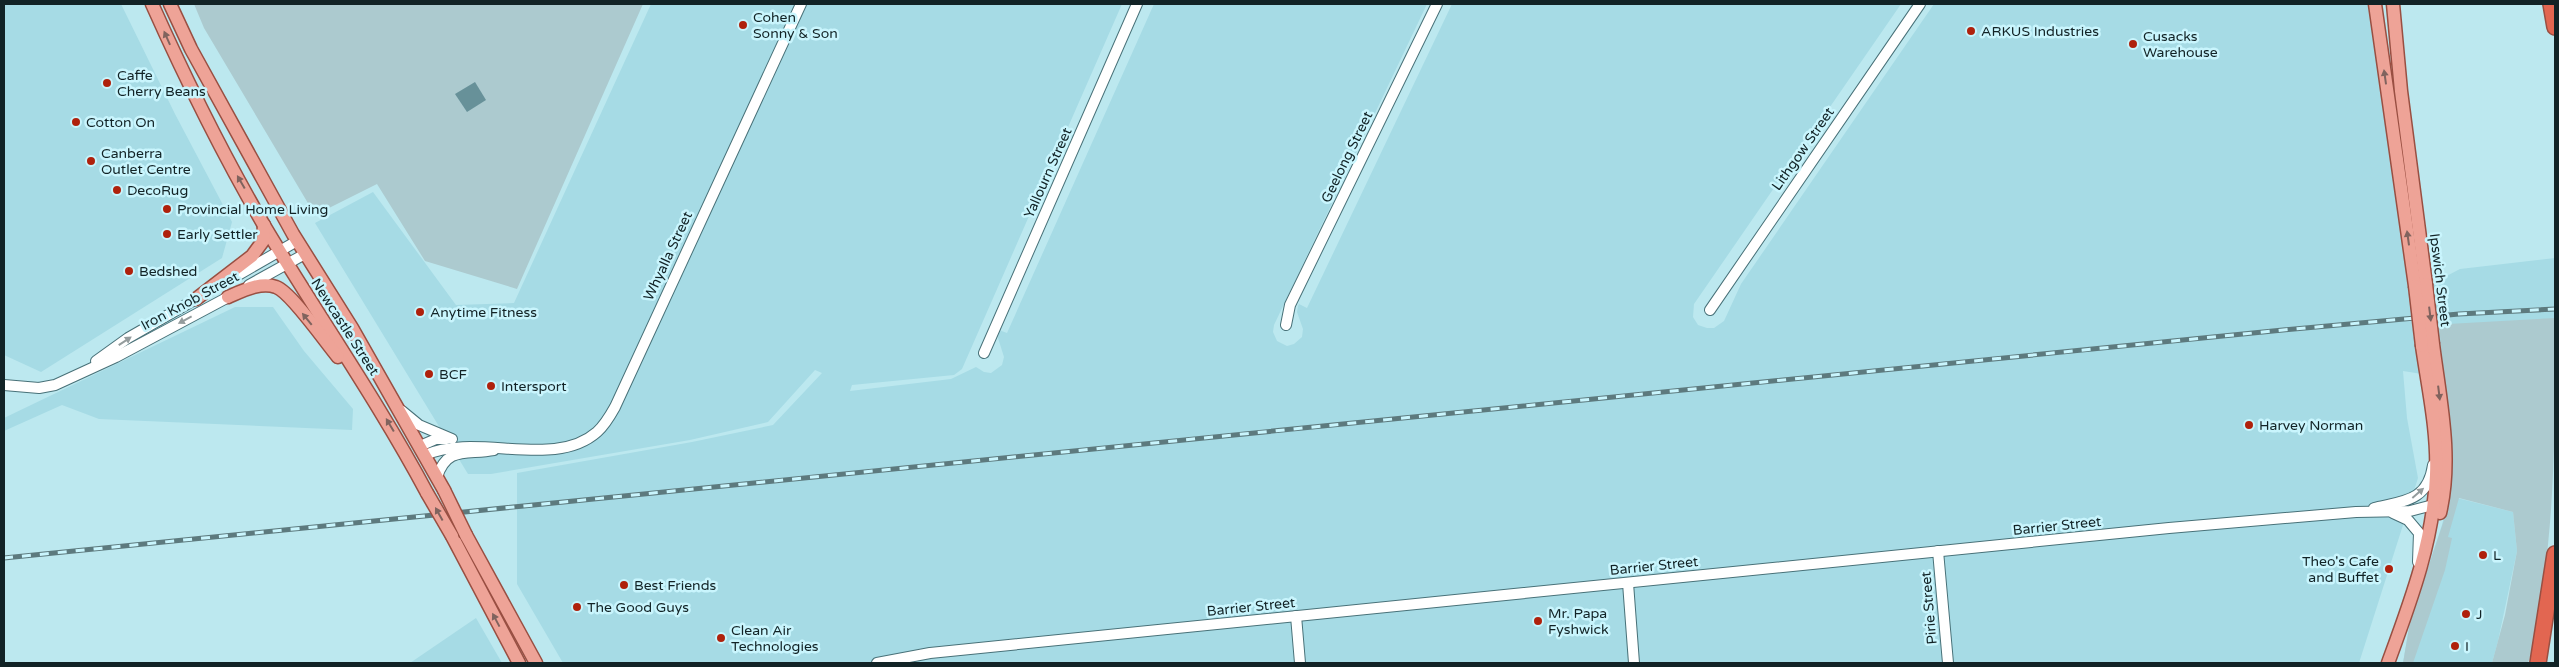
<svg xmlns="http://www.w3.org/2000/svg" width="2559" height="667" font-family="'Varela Round',sans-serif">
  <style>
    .built { fill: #a6dbe5 }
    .green { fill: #accacf }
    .water { fill: #679199 }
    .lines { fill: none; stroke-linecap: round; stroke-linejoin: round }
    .minor-casing { stroke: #487178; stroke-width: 12 }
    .major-casing { stroke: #994f42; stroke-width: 15 }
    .highway-casing { stroke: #994f42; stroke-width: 18 }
    .minor { stroke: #fff; stroke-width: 10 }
    .major { stroke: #eea397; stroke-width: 12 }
    .highway { stroke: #e26651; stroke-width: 15 }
    .rail-casing { stroke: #5d7a7e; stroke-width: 5 }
    .rail { stroke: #c9f5fd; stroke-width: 3; stroke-dasharray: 9; stroke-linecap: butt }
    .major-bridge-casing { stroke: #994f42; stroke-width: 15; stroke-linecap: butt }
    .major-bridge { stroke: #eea397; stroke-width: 12 }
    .oneway { fill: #80635e }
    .oneway2 { fill: #949c9d }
    .poi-dot { fill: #af210c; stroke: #c9f5fd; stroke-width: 2 }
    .labels { text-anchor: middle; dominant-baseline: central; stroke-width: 5; stroke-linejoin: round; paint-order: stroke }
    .poi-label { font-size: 14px; fill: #122326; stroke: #c9f5fd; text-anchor: start }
    .street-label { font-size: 14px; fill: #122326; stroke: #c9f5fd }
  </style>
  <rect width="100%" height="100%" fill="#bce8ef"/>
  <g class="built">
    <path d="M 4,4 L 121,4 L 175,114 L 232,222 L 222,258 L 41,372 L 4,355 Z"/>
    <path d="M 651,4 L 1122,4 L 962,369 L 954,375 L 852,385 L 850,391 L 951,379 L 976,367 L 984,372 L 991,373 L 1002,365 L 1004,357 L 998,338 L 999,330 L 1007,333 L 1154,4 L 1427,4 L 1274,325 L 1273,332 L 1277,341 L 1287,346 L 1294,344 L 1302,337 L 1303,329 L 1297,312 L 1298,306 L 1299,304 L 1307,308 L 1452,4 L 1901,4 L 1694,304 L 1693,317 L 1698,325 L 1707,328 L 1714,328 L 1724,321 L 1741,284 L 1934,4 L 2370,4 L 2410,287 L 2433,283 L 2460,269 L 2555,258 L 2555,395 L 2403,371 L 2407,418 L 2418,478 L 2359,663 L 563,663 L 517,584 L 517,473 L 692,442 L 773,425 L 822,373 L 815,370 L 768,422 L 690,440 L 491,474 L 468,474 L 315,223 L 373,192 L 456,305 L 514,303 Z"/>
    <path d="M 235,307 L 273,307 L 304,351 L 353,409 L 352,430 L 99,419 L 62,405 L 4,431 L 4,418 Z"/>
    <path d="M 2449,496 L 2513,512 L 2517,551 L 2498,641 L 2492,663 L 2403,663 L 2410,622 L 2442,525 Z"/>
    <path d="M 476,618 L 502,663 L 410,663 Z"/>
  </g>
  <g class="green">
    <path d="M 194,4 L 643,4 L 517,289 L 425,261 L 377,184 L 315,215 L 204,28 Z"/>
    <path d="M 2555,318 C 2555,407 2556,496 2543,585 C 2539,610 2537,639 2528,663 L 2492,663 L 2505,615 L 2517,551 L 2513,512 L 2459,498 L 2448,537 L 2452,538 L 2445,570 L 2413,663 L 2403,663 L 2410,622 L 2444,520 L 2451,485 L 2452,450 L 2439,327 L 2448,324 Z"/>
  </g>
  <path class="water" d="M 475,82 L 486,100 L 467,112 L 455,94 Z"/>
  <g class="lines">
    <defs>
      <g id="minor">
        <path d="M 226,282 L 297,241"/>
        <path d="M 249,285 L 305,254"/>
        <path d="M 1710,310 L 1920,4"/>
        <path d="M 1286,325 L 1290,305 L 1437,4"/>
        <path d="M 984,353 L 1137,4"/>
        <path d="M 96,361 L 128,338 L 203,295"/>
        <path d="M 4,385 L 39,388 L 55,385 L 116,357 L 234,294"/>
        <path d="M 402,411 L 419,425 L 452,439"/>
        <path d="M 420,446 L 436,439 L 447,439"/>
        <path d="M 425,455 C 477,432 554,470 597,432 C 605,425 610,416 615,407 L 801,4"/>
        <path d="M 437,477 C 447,446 466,455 494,450"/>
        <path d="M 2374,508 C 2404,501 2428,501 2433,465"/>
        <path d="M 2393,513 L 2408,520 L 2419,533 L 2418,562"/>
        <path d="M 1938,551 L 1948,663"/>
        <path d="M 1628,583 L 1634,663"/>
        <path d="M 1296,616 L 1300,663"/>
        <path d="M 877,663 L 930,653 L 2169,528 L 2356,512 L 2410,511 L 2433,505"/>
      </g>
      <g id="major">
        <path d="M 152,4 C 186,80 223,155 265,227 C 318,316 378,401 427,493"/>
        <path d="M 170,4 L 191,49 L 293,234 L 352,328 L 444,490"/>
        <path d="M 2375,4 L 2415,286"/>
        <path d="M 2393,4 L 2401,91 L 2426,284"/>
        <path d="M 228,297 C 242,291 261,281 276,287 C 291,292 326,343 338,357"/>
        <path d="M 196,299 L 252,256 L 263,241 L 264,225"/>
        <path d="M 2433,344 C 2440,400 2453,457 2440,513"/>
        <path d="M 466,535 L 536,663"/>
        <path d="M 452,536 L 519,663"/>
        <path d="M 2388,663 C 2410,603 2434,540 2436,475 C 2438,432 2428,388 2422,346"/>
      </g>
      <g id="highway">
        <path d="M 2551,4 L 2555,27"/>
        <path d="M 2538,663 L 2555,554"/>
      </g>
    </defs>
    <use href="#minor" class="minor-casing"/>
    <use href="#major" class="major-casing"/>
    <use href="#highway" class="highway-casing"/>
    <use href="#minor" class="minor"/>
    <use href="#major" class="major"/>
    <use href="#highway" class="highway"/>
    <defs>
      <path id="rail" d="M 4,558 L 2283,330 L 2459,314 L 2555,309"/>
    </defs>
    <use href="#rail" class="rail-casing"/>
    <use href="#rail" class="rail"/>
    <defs>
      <g id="major-bridge">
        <path d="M 2426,284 L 2433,344"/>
        <path d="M 2415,286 L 2422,346"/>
        <path d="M 444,490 L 466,535"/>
        <path d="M 427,493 L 452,536"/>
      </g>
    </defs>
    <use href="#major-bridge" class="major-bridge-casing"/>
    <use href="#major-bridge" class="major-bridge"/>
  </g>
  <defs><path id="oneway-solid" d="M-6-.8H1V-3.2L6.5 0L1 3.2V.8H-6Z" transform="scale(1.25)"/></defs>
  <g class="oneway">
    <use href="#oneway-solid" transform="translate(167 38) rotate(-114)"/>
    <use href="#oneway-solid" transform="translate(2385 77) rotate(-98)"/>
    <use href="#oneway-solid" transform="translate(241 182) rotate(-120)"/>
    <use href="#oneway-solid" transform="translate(2408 238) rotate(-98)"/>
    <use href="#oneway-solid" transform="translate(2430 314) rotate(83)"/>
    <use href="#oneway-solid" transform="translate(307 319) rotate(-129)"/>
    <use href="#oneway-solid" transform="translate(2439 393) rotate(83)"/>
    <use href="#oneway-solid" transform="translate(390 425) rotate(-121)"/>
    <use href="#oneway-solid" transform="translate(439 514) rotate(-119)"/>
    <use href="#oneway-solid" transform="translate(496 620) rotate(-118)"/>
  </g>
  <g class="oneway2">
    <use href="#oneway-solid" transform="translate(185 320) rotate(152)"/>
    <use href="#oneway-solid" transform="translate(125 341) rotate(-33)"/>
    <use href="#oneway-solid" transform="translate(2418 493) rotate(-41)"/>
  </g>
  <g class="poi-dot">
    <circle cx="743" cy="25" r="5"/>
    <circle cx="1971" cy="31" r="5"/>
    <circle cx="2133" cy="44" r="5"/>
    <circle cx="107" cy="83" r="5"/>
    <circle cx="76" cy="122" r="5"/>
    <circle cx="91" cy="161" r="5"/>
    <circle cx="117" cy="190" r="5"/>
    <circle cx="167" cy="209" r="5"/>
    <circle cx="167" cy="234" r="5"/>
    <circle cx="129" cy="271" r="5"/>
    <circle cx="420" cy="312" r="5"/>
    <circle cx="429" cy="374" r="5"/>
    <circle cx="491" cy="386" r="5"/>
    <circle cx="2249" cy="425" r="5"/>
    <circle cx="2483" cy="555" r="5"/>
    <circle cx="2389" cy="569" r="5"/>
    <circle cx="624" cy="585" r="5"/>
    <circle cx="577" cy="607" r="5"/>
    <circle cx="2466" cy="614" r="5"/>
    <circle cx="1538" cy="621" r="5"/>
    <circle cx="721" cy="638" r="5"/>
    <circle cx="2455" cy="646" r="5"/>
  </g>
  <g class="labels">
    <g class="poi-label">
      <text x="753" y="17">Cohen<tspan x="753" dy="16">Sonny &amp; Son</tspan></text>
      <text x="1981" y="31">ARKUS Industries</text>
      <text x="2143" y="36">Cusacks<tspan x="2143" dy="16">Warehouse</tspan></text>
      <text x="117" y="75">Caffe<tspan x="117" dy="16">Cherry Beans</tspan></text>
      <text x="86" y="122">Cotton On</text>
      <text x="101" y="153">Canberra<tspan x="101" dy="16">Outlet Centre</tspan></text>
      <text x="127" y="190">DecoRug</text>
      <text x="177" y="209">Provincial Home Living</text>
      <text x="177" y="234">Early Settler</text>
      <text x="139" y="271">Bedshed</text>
      <text x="430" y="312">Anytime Fitness</text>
      <text x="439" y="374">BCF</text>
      <text x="501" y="386">Intersport</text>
      <text x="2259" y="425">Harvey Norman</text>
      <text x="2493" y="555">L</text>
      <text x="2379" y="561" text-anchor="end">Theo's Cafe<tspan x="2379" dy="16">and Buffet</tspan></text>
      <text x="634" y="585">Best Friends</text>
      <text x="587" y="607">The Good Guys</text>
      <text x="1548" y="613">Mr. Papa<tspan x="1548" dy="16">Fyshwick</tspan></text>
      <text x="2476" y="614">J</text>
      <text x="731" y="630">Clean Air<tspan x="731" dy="16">Technologies</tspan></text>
      <text x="2465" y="646">I</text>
    </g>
    <g class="street-label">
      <text transform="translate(1803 149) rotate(-55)">Lithgow Street</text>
      <text transform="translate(1347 157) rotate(-64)">Geelong Street</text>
      <text transform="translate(1048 173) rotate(-66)">Yallourn Street</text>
      <text transform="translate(668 256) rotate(-65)">Whyalla Street</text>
      <text transform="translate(2440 280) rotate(83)">Ipswich Street</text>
      <text transform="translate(190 301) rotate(-28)">Iron Knob Street</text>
      <text transform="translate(345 327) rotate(57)">Newcastle Street</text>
      <text transform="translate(2057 526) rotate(-6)">Barrier Street</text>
      <text transform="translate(1654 566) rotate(-6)">Barrier Street</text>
      <text transform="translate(1251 607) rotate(-6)">Barrier Street</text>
      <text transform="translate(1929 608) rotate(-95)">Pirie Street</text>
    </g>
  </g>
  <rect width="2559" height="667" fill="none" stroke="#122326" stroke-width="10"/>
</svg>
